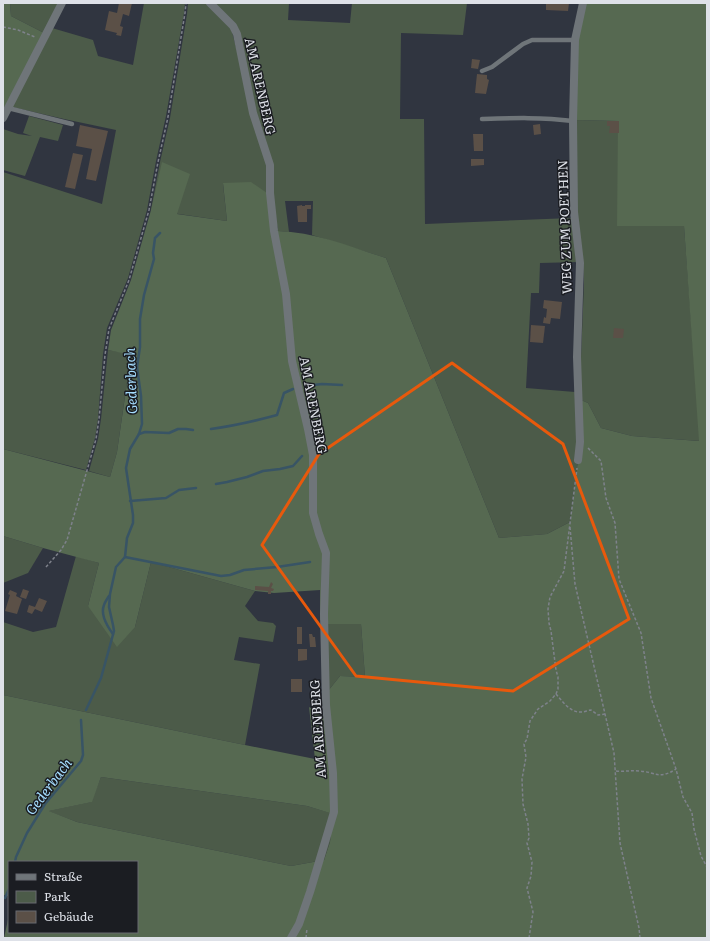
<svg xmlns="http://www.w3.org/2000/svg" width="710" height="941" font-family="Literata,serif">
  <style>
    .green { fill: #4c5b49 }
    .forest { fill: #566951; fill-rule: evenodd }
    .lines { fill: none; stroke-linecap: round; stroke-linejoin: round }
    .stream { stroke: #385465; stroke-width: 2.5 }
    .building { fill: #5b5047 }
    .path { stroke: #7e828b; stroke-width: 1.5; stroke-dasharray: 3 2; stroke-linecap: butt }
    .service { stroke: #6f7579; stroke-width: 4.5 }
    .minor { stroke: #6f7579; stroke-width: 8 }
    .marked { fill: none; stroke: #e8590c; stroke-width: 3; stroke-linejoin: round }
    .labels { text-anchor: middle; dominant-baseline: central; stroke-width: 3; stroke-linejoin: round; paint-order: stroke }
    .street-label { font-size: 13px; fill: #dee1e8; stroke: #1b1d22 }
    .water-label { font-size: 14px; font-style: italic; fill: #a5ddff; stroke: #1b1d22 }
  </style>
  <rect width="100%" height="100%" fill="#303540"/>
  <g class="green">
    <path d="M 10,3 L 60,3 L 44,33 L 11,16 Z"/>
    <path d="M 144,3 L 185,3 L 184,13 L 166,116 L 156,161 L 147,210 L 128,278 L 107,328 L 103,354 L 98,419 L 95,438 L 86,470 L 3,449 L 3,172 L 102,204 L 116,130 L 64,119 L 12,107 L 52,28 L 93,40 L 98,56 L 133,65 Z"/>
    <path d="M 188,3 L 206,3 L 231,28 L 267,165 L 267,193 L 223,184 L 227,221 L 151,210 L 160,162 L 170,118 L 187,14 Z"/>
    <path d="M 211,3 L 289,3 L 288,20 L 350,23 L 352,3 L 467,3 L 463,35 L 401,33 L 400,119 L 424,119 L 425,224 L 571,218 L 579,262 L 540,263 L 539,293 L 531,293 L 526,388 L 575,392 L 578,460 L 570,522 L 547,534 L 499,538 L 386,258 L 312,235 L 313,201 L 285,201 L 289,232 L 278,231 L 272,193 L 238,33 Z"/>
    <path d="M 29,116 L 63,125 L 58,141 L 40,137 L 25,176 L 3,170 L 3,129 L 18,134 L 32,136 L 23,133 Z"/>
    <path d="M 576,120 L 618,121 L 684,226 L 700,441 L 632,436 L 601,428 L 588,403 L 581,400 L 581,357 L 584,284 L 583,261 L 576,203 Z"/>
    <path d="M 108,350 L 131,354 L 117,452 L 110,477 L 89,471 L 98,439 L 101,419 Z"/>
    <path d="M 3,536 L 43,548 L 28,573 L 3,583 Z"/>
    <path d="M 76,556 L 99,563 L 88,606 L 135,627 L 151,562 L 255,591 L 245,606 L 258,621 L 273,623 L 276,626 L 273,642 L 239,637 L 234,660 L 260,664 L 245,745 L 3,695 L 3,622 L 33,632 L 56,627 Z"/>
    <path d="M 326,624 L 361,624 L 365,677 L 340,676 L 328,691 Z"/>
    <path d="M 101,777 L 307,806 L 334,814 L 330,842 L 324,860 L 291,866 L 77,822 L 48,811 L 91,802 Z"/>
  </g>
  <g class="forest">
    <path d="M 3,3 L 10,3 L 11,16 L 44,33 L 3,110 Z"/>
    <path d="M 584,3 L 707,3 L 707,938 L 4,938 L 9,915 L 9,932 L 137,932 L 137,862 L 9,862 L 9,896 L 3,895 L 3,695 L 245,745 L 315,759 L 309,707 L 326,718 L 328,691 L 340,676 L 365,677 L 361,624 L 326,624 L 320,620 L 320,590 L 274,593 L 255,591 L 151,562 L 135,627 L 117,647 L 88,606 L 99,563 L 43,548 L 3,536 L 3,449 L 110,477 L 117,452 L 131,355 L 108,350 L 111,330 L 131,280 L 151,210 L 162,162 L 190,174 L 177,214 L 227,221 L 223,183 L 251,182 L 267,193 L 278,231 C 315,232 351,247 386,258 L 499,538 L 547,534 L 570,522 L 578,460 L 581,400 L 588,403 L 601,428 L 632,436 L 699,441 L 684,226 L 617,226 L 618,121 L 576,120 L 577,40 ZM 101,777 L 307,806 L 333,814 L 330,842 L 324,860 L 291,866 L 77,822 L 49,811 L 92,802 Z"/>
  </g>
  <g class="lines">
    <g class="stream">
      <path d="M 305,386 L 322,384 L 342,385"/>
      <path d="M 211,429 C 233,426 255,421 277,415 L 284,393 L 293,389"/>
      <path d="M 139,434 L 145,432 L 169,433 L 178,429 L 186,429 L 193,430"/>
      <path d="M 216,484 L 227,482 L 247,477 L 263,471 L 280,469 L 293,466 L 302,456"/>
      <path d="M 130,501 L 166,498 L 179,490 L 196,488"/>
      <path d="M 125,557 L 221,576 L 230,575 L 244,570 L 277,567 L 310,562"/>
      <path d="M 109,596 C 107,599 105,602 104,605 C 100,615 107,626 113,634"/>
      <path d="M 86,710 L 101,678 L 114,631 L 113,625 L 109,607 L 110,594 L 116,567 L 125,557 L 127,538 L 133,523 L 133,515 L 126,468 L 130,449 L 139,434 L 142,424 L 141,396 L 137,367 L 140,347 L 140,319 L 144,295 L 154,259 L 153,253 L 155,238 L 160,233"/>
      <path d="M 15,862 L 16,857 L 27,833 L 45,804 L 81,761 L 83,755 L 81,720"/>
      <path d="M 5,898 L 9,889"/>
    </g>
  </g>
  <g class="building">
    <path d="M 119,3 L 132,3 L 129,16 L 123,14 L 120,26 L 123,27 L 121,36 L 116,35 L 117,33 L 105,30 L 109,11 L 117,13 Z"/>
    <path d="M 546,3 L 569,3 L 568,11 L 546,10 Z"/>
    <path d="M 472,59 L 480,60 L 478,69 L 471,68 Z"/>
    <path d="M 477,74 L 487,75 L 487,79 L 489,80 L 486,94 L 475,93 Z"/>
    <path d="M 607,121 L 619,121 L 619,133 L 609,133 L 610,126 L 607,126 Z"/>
    <path d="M 540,124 L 541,134 L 534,135 L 533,125 Z"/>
    <path d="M 80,125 L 108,131 L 96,181 L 86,179 L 92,149 L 76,146 Z"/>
    <path d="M 473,134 L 483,134 L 483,151 L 474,151 Z"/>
    <path d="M 73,153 L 83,155 L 75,189 L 65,187 Z"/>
    <path d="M 471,159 L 484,159 L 484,165 L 471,166 Z"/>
    <path d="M 302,205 L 302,206 L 305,206 L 305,205 L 311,205 L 311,209 L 307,209 L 307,222 L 298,222 L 297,206 Z"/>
    <path d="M 544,300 L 562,302 L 560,319 L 551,318 L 550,324 L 543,323 L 544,317 L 546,318 L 547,309 L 543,308 Z"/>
    <path d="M 531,325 L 545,326 L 543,343 L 530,342 Z"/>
    <path d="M 614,328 L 624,329 L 623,338 L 613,338 Z"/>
    <path d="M 271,582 L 273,584 L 271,588 L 274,589 L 273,591 L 271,591 L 271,594 L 268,594 L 268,591 L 255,590 L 255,586 L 269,587 Z"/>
    <path d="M 23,589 L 29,591 L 26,599 L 20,597 Z"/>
    <path d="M 10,590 L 17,593 L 16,596 L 22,599 L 17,614 L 5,611 L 10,595 L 8,594 Z"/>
    <path d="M 39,598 L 47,601 L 42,612 L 35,609 L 32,614 L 27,612 L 29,605 L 35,607 Z"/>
    <rect x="297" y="627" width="5" height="17"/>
    <path d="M 309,634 L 312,634 L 313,637 L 315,637 L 316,647 L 310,647 Z"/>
    <path d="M 298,649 L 307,649 L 307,660 L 298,661 Z"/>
    <rect x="291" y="679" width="11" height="13"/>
  </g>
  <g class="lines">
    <g class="path">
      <path d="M 3,27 L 18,30 L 35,37"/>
      <path d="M 588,448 L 601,461 L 606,498 L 615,523 L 619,579 L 641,633 L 651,698 L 676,769 L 683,797 L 692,813 L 694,829 L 701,856 L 707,867"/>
      <path d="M 570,527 L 575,584 L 614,753 L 620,843 L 639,928 L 640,938"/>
      <path d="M 46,567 L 61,550 L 67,540 L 96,439 L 99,419 L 105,355 L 109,329 L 129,280 L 149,210 L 158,162 L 168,117 L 185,13 L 186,3"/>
      <path d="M 556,694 C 563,702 570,713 582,712 C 585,712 588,710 591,710 L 598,715 L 605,714"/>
      <path d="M 616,771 C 624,772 631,770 639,771 C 656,772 659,780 676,769"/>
      <path d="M 306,938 L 307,928"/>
      <path d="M 529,938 L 533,912 L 527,888 L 531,876 L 532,862 L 527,843 L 529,838 L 528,824 L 523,804 L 522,779 L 526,757 L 524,744 L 527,739 L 530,721 L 538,709 L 550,701 L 556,694 L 558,689 L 558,677 L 556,670 L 551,631 L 549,623 L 548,609 L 550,597 L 564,571 L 577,468"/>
    </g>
    <g class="service">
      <path d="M 482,71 L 492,67 L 523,44 L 532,40 L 575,40"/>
      <path d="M 8,108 L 72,124"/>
      <path d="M 482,119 C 513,118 542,117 573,121"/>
    </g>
    <g class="minor">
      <path d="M 210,3 L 233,26 L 237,34 L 253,113 L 270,165 L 270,193 L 274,231 L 286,294 L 292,361 L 308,429 L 313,455 L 313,513 L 319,534 L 326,553 L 324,614 L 326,705 L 333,773 L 334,812 L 310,892 L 299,924 L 291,938"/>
      <path d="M 3,118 L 62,3"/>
      <path d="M 578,460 L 580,442 L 577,357 L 580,263 L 574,212 L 573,121 L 575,40 L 583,3"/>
    </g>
  </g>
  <path class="marked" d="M 452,363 L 563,444 L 629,619 L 513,691 L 356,676 L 262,545 L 319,454 Z"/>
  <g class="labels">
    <g class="street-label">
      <text transform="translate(261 86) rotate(77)">AM ARENBERG</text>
      <text transform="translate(564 227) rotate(-92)">WEG ZUM POETHEN</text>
      <text transform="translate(314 405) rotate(79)">AM ARENBERG</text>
      <text transform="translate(317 729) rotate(-94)">AM ARENBERG</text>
    </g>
    <g class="water-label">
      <text transform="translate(130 381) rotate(-92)">Gederbach</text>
      <text transform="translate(48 786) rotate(-53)">Gederbach</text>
    </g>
  </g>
  <rect width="710" height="941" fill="none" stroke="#dee1e8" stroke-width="8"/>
  <rect x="8" y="861" width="130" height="72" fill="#1b1d22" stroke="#696b71"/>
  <rect x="16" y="874" width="20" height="6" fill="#6f7579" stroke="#696b71"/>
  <text x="44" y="881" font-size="12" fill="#dee1e8">Straße</text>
  <rect x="16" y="891" width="20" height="12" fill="#4c5b49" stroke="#696b71"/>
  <text x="44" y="901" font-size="12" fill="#dee1e8">Park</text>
  <rect x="16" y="911" width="20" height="12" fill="#5b5047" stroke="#696b71"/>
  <text x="44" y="921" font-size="12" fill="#dee1e8">Gebäude</text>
</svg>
